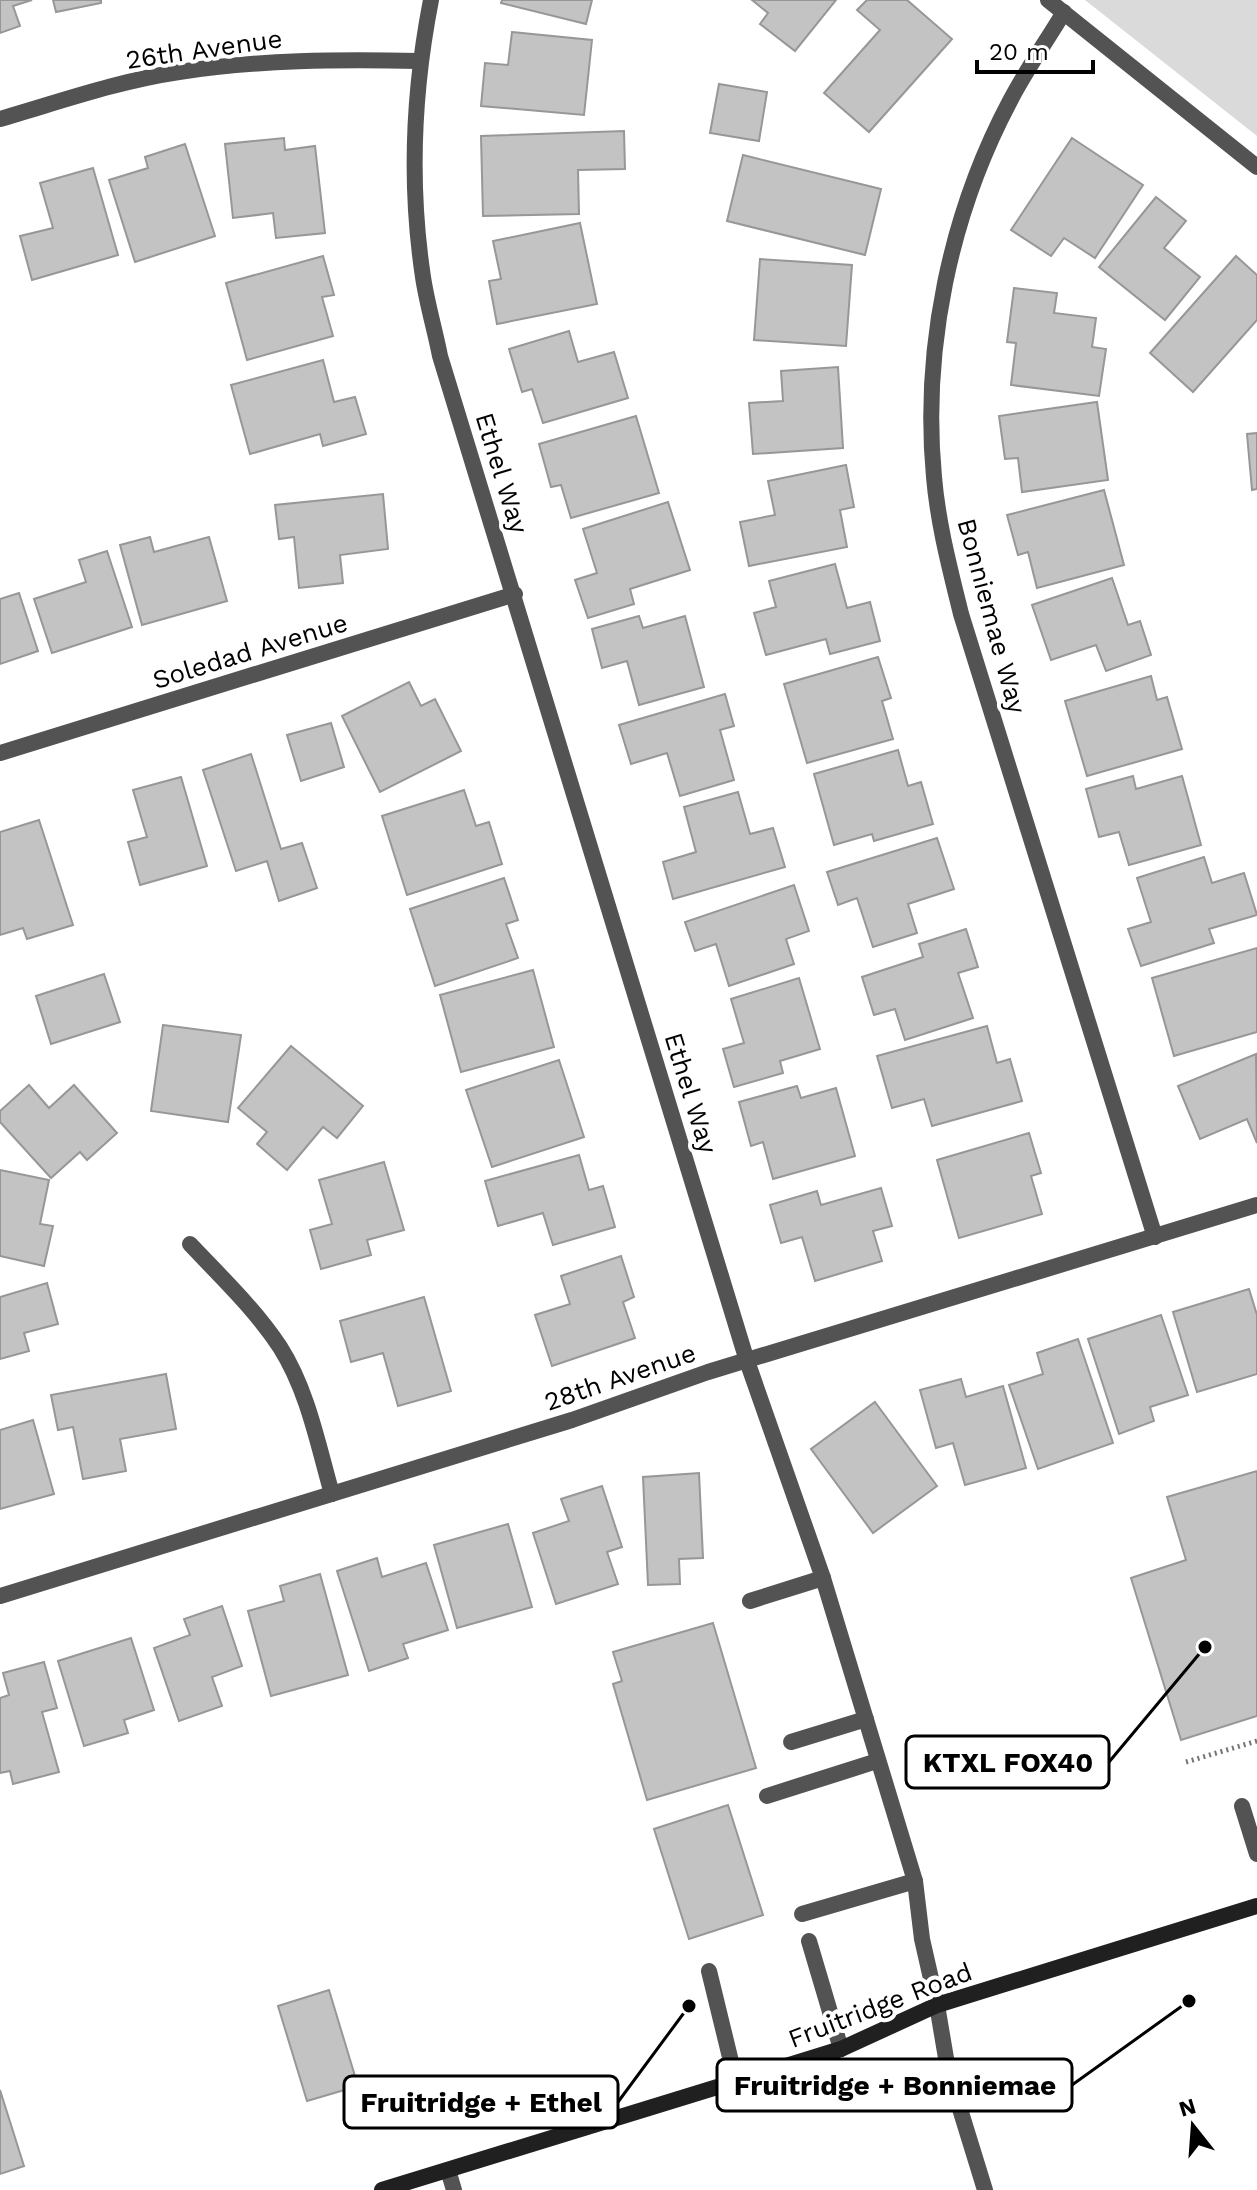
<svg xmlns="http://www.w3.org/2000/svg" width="1257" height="2190" font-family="'Work Sans',sans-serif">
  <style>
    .green { fill: #dadada }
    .building { fill: #c3c3c3; stroke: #979797; stroke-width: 2 }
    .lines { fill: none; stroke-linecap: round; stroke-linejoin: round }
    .path { stroke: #757575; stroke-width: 5; stroke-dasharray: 2 4; stroke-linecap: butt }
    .service { stroke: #535353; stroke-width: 16 }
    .minor { stroke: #535353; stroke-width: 16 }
    .secondary { stroke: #202020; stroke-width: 16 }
    .labels { text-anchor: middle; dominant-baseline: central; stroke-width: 8; stroke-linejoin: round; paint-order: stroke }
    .street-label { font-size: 26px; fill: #000; stroke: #fff }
    .leader { fill: none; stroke: #000; stroke-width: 3 }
    .callout-dot { fill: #000; stroke: #fff; stroke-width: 3 }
    .callout { fill: #fff; stroke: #000; stroke-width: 3 }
    .callout-label { font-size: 28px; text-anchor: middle; font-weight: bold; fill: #000 }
  </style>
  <rect width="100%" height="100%" fill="#fff"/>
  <path class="green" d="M 1085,0 L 1257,0 L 1257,136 Z"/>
  <g class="building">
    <path d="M 0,0 L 32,0 L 13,6 L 20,26 L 0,33 Z"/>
    <path d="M 53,0 L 101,0 L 101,3 L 56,12 Z"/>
    <path d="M 502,0 L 592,0 L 586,24 L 501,3 Z"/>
    <path d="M 752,0 L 836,0 L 795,51 L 760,24 L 768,13 Z"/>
    <path d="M 867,0 L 907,0 L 952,39 L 869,132 L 824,93 L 880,30 L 857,10 Z"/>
    <path d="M 512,32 L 592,40 L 584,115 L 481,106 L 485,63 L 508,65 Z"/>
    <path d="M 719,84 L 767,92 L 759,141 L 710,133 Z"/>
    <path d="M 624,131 L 625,169 L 578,170 L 579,214 L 483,216 L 481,136 Z"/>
    <path d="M 284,138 L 285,150 L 315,146 L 325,233 L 276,238 L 273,213 L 233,218 L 225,144 Z"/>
    <path d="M 1072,138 L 1143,185 L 1095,258 L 1064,238 L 1051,256 L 1011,230 Z"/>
    <path d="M 185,144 L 215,236 L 135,262 L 109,180 L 148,168 L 145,157 Z"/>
    <path d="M 743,155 L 881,189 L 865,255 L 727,221 Z"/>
    <path d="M 93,168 L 118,255 L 32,280 L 20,236 L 53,228 L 40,183 Z"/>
    <path d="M 1156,197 L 1186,221 L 1164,248 L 1200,277 L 1165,320 L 1099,267 Z"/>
    <path d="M 580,223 L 597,304 L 497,324 L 489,281 L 501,279 L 493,241 Z"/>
    <path d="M 323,256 L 334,295 L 322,297 L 333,336 L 247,360 L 226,283 Z"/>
    <path d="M 1236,256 L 1257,275 L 1257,320 L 1193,392 L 1150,353 Z"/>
    <path d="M 760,259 L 852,265 L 846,346 L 754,340 Z"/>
    <path d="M 1014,288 L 1057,293 L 1054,313 L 1096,318 L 1092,347 L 1106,349 L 1099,396 L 1011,385 L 1016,343 L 1007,342 Z"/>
    <path d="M 569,331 L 578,362 L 614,352 L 628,398 L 543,423 L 532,389 L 522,392 L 509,349 Z"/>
    <path d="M 323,360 L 334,402 L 355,397 L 366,434 L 323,446 L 320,434 L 250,454 L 231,385 Z"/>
    <path d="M 838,367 L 843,448 L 753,454 L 749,403 L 783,401 L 781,371 Z"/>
    <path d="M 1097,402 L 1108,480 L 1022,492 L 1018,458 L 1005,459 L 999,416 Z"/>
    <path d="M 636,416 L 659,493 L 571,518 L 561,485 L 551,487 L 539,444 Z"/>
    <path d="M 1257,433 L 1257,489 L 1252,490 L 1247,434 Z"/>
    <path d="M 846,465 L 854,507 L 840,510 L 847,547 L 749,566 L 740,522 L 775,515 L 768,481 Z"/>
    <path d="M 1104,490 L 1124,565 L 1037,588 L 1028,552 L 1018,555 L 1007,515 Z"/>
    <path d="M 383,494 L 388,549 L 340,555 L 343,583 L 299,588 L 294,537 L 279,539 L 275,505 Z"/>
    <path d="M 668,502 L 690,570 L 630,589 L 634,604 L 588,618 L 575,580 L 597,573 L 583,529 Z"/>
    <path d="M 150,537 L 154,552 L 209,537 L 227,601 L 142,625 L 120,545 Z"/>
    <path d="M 107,551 L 132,627 L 52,653 L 34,599 L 86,582 L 79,560 Z"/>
    <path d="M 835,564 L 847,608 L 870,602 L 880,641 L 830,654 L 826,639 L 766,655 L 754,613 L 776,607 L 769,581 Z"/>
    <path d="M 1112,578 L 1128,625 L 1140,621 L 1151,655 L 1106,671 L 1096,645 L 1051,660 L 1032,605 Z"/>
    <path d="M 19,593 L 38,651 L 0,664 L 0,599 Z"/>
    <path d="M 639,616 L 643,628 L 685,616 L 704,687 L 639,705 L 627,661 L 602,668 L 592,629 Z"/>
    <path d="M 878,657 L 891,698 L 882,701 L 893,739 L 807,763 L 784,684 Z"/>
    <path d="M 1151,676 L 1157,700 L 1167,697 L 1182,749 L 1087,776 L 1065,701 Z"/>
    <path d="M 409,682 L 421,706 L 435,699 L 461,751 L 380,792 L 342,716 Z"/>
    <path d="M 725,694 L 734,726 L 720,730 L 734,780 L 680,796 L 667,753 L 631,764 L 619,725 Z"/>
    <path d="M 331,723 L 344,767 L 301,781 L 287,735 Z"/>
    <path d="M 898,750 L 908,786 L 921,782 L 933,824 L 874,841 L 872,834 L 834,845 L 814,774 Z"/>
    <path d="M 251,754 L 281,849 L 302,843 L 317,888 L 279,901 L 267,861 L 236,871 L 203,770 Z"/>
    <path d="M 1133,776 L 1136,789 L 1182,776 L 1201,845 L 1129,865 L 1119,832 L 1099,837 L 1086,789 Z"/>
    <path d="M 181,777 L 207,866 L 140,885 L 128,842 L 147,837 L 133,790 Z"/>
    <path d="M 464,790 L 476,826 L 489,822 L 502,864 L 407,895 L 382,816 Z"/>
    <path d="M 738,792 L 750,834 L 773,828 L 785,867 L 673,899 L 663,862 L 696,852 L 684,807 Z"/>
    <path d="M 39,820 L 73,925 L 27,939 L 23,928 L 0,935 L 0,832 Z"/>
    <path d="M 937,838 L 954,889 L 908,904 L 917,933 L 873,947 L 857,898 L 838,905 L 827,872 Z"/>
    <path d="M 1204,857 L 1212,883 L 1244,873 L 1257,915 L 1209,929 L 1214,943 L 1141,966 L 1128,929 L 1151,922 L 1137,878 Z"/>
    <path d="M 504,878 L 518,920 L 506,924 L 518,958 L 435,986 L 410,909 Z"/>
    <path d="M 794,885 L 809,931 L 786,939 L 794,964 L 729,986 L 716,944 L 695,951 L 685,922 Z"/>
    <path d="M 966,929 L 978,967 L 958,973 L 973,1018 L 905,1040 L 895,1009 L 874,1015 L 862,977 L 923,957 L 919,944 Z"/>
    <path d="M 1257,948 L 1257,1032 L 1174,1056 L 1152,978 Z"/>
    <path d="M 533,970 L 554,1047 L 461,1072 L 440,995 Z"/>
    <path d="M 104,974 L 120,1022 L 51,1044 L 36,996 Z"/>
    <path d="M 799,978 L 820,1049 L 780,1061 L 783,1073 L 734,1087 L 723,1049 L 744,1043 L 731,999 Z"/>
    <path d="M 163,1025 L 241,1035 L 228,1122 L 151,1111 Z"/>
    <path d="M 987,1026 L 997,1063 L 1010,1059 L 1022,1101 L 932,1126 L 924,1099 L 892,1108 L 877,1056 Z"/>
    <path d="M 291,1046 L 363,1106 L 337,1138 L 323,1127 L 287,1170 L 257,1144 L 267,1132 L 238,1108 Z"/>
    <path d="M 1256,1054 L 1257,1143 L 1247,1119 L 1200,1139 L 1178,1086 Z"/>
    <path d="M 559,1060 L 584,1137 L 492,1167 L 466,1090 Z"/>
    <path d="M 29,1085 L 49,1108 L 74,1085 L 117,1133 L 87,1160 L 80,1152 L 51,1178 L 0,1122 L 0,1111 Z"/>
    <path d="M 797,1086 L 801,1098 L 836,1088 L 855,1156 L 773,1179 L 763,1142 L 751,1146 L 739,1102 Z"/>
    <path d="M 1029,1133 L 1041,1173 L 1031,1176 L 1042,1214 L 959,1238 L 937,1160 Z"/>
    <path d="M 579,1155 L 589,1190 L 603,1186 L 615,1227 L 553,1245 L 543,1213 L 498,1226 L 485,1181 Z"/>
    <path d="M 384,1162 L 404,1230 L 367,1240 L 371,1255 L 321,1269 L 310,1230 L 332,1224 L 319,1180 Z"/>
    <path d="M 0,1170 L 49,1180 L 40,1224 L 53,1226 L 44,1266 L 0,1256 Z"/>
    <path d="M 881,1188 L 892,1226 L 873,1231 L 882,1261 L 815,1281 L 802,1237 L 781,1243 L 770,1205 L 817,1191 L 821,1205 Z"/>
    <path d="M 621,1256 L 634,1297 L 623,1302 L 635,1338 L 552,1366 L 535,1315 L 570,1304 L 561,1276 Z"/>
    <path d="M 47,1283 L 58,1324 L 24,1333 L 29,1351 L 0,1359 L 0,1297 Z"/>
    <path d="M 1249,1289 L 1257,1315 L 1257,1374 L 1197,1392 L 1173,1312 Z"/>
    <path d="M 424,1297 L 451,1391 L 398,1406 L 383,1353 L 351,1362 L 340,1321 Z"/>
    <path d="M 1161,1315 L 1188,1395 L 1150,1407 L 1154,1421 L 1119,1434 L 1088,1339 Z"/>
    <path d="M 1078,1339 L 1113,1443 L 1038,1469 L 1009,1385 L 1043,1374 L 1037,1353 Z"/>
    <path d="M 166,1374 L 176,1429 L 120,1439 L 126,1471 L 83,1479 L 73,1427 L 58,1430 L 51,1395 Z"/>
    <path d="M 961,1379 L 966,1397 L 1003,1386 L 1026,1468 L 965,1485 L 953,1443 L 936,1448 L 920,1390 Z"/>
    <path d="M 875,1402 L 937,1486 L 873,1533 L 811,1449 Z"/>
    <path d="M 33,1420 L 54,1494 L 0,1509 L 0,1430 Z"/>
    <path d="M 1257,1471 L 1257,1716 L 1181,1740 L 1131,1578 L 1186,1560 L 1167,1497 Z"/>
    <path d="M 699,1473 L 703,1558 L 679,1559 L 680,1584 L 648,1585 L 643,1477 Z"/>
    <path d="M 602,1486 L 622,1547 L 607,1552 L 618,1584 L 556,1604 L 533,1533 L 569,1521 L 561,1499 Z"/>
    <path d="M 508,1524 L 532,1607 L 457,1628 L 434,1545 Z"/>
    <path d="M 377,1558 L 382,1577 L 426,1563 L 448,1630 L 403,1644 L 408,1658 L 369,1671 L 337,1571 Z"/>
    <path d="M 320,1574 L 348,1675 L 271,1696 L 248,1611 L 284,1601 L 280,1586 Z"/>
    <path d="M 222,1606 L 242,1666 L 212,1677 L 222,1706 L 179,1721 L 154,1648 L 190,1635 L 184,1619 Z"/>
    <path d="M 713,1623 L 756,1768 L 647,1800 L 613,1684 L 622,1681 L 613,1652 Z"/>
    <path d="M 131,1638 L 154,1710 L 124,1720 L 128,1733 L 84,1746 L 58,1661 Z"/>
    <path d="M 44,1662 L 57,1708 L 42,1712 L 59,1772 L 13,1784 L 10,1771 L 0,1773 L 0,1698 L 9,1695 L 3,1673 Z"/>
    <path d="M 728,1805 L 763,1915 L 689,1939 L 654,1829 Z"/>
    <path d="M 329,1990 L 358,2086 L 307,2101 L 278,2006 Z"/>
    <path d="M 0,2090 L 24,2166 L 0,2174 Z"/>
  </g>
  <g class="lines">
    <path class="path" d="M 1186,1762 L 1257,1741"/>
    <g class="service">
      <path d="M 750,1601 L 823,1578"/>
      <path d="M 791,1742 L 866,1719"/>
      <path d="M 767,1796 L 877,1761"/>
      <path d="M 1242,1806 L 1257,1854"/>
      <path d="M 802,1914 L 915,1881"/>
      <path d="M 809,1941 L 841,2049"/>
      <path d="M 709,1971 L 736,2082"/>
    </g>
    <g class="minor">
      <path d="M 431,0 C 413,92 409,184 423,277 C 427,304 435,330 440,356 L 747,1361 L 823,1578 L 915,1881 L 922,1939 L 937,2005 L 948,2070 L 985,2190"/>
      <path d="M 1048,0 L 1257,167"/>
      <path d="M 1064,12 C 1046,42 1026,70 1010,101 C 950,214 922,349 934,477 C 938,524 950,569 961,614 L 1155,1237"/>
      <path d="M 0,119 C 59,102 118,81 179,72 C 259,60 338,59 419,61"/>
      <path d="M 0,753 L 515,594"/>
      <path d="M 190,1244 C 221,1277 255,1309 280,1347 C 308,1391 318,1445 332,1494"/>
      <path d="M 0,1596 L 572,1420 L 708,1372 L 1257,1205"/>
      <path d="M 448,2170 L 454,2190"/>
    </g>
    <path class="secondary" d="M 382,2190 L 841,2049 L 937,2005 L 1257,1906"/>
  </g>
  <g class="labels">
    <g class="street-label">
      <text transform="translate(204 49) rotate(-8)">26th Avenue</text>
      <text transform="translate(502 473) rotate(73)">Ethel Way</text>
      <text transform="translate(992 616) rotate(75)">Bonniemae Way</text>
      <text transform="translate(250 651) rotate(-17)">Soledad Avenue</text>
      <text transform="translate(691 1093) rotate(73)">Ethel Way</text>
      <text transform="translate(620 1377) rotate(-19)">28th Avenue</text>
      <text transform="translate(880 2005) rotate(-21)">Fruitridge Road</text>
    </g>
  </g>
  <path class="leader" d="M1205 1647L1109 1762M1189 2001L1072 2085M689 2006L618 2102"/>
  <g class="callout-dot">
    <circle cx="1205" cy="1647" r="8"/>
    <circle cx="1189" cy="2001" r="8"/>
    <circle cx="689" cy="2006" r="8"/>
  </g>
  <g class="callout">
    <rect x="906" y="1736" width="203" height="52" rx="8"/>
    <rect x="717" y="2059" width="355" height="52" rx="8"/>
    <rect x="344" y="2076" width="274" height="52" rx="8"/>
  </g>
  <g class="callout-label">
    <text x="1008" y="1772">KTXL FOX40</text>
    <text x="895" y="2095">Fruitridge + Bonniemae</text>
    <text x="481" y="2112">Fruitridge + Ethel</text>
  </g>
  <g transform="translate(1193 2126) rotate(343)" stroke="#ffffff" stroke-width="6" paint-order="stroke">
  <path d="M0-6L14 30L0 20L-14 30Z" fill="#000000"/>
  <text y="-12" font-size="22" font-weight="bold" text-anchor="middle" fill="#000000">N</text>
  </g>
  <path d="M977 60v12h116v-12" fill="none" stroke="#000000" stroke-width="4"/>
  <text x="989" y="60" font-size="24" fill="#000000" stroke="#ffffff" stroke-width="6" paint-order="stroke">20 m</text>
</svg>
